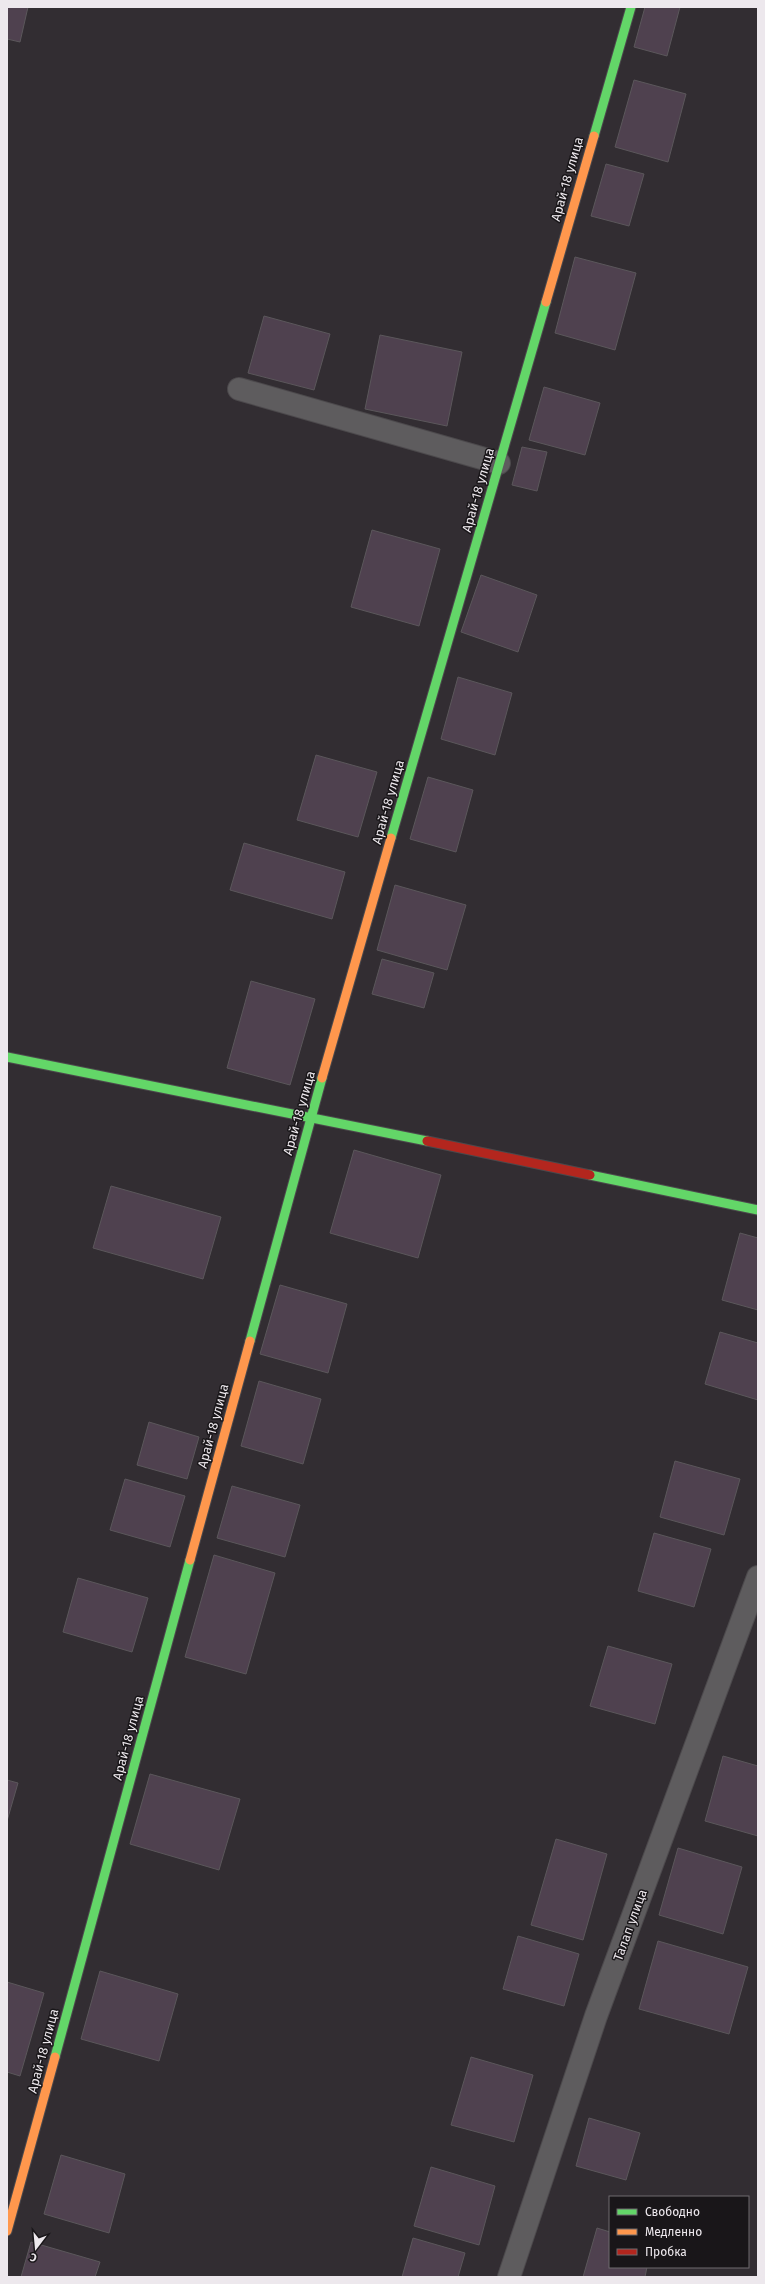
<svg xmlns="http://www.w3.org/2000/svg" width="765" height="2284" font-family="'Fira Sans',sans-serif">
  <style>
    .building { fill: #4f414f; stroke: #5b575b }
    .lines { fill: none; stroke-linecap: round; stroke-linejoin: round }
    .street-casing { stroke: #4c494c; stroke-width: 24 }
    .fast-casing { stroke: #4c494c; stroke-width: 11 }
    .slow-casing { stroke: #4c494c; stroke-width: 11 }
    .jam-casing { stroke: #4c494c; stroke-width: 11 }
    .street { stroke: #5e5c5e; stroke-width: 22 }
    .fast { stroke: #63d668; stroke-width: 9 }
    .slow { stroke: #ff974d; stroke-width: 9 }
    .jam { stroke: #b3261e; stroke-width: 9 }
    .labels { text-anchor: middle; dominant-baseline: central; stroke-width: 3; stroke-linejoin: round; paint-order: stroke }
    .street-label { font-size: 13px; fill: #ede8ed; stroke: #191619 }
  </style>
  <rect width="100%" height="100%" fill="#322d32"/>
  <g class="building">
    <path d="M 7,7 L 28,7 L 20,42 L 7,39 Z"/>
    <path d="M 645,7 L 680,7 L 667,56 L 634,47 Z"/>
    <path d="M 634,80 L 686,94 L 668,162 L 615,147 Z"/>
    <path d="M 606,164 L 644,174 L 629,226 L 591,216 Z"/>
    <path d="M 575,257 L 636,273 L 615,350 L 555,333 Z"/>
    <path d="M 264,316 L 330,334 L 314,390 L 248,373 Z"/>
    <path d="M 380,335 L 462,352 L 447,426 L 365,409 Z"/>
    <path d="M 544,387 L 600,403 L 585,455 L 529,440 Z"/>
    <path d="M 522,447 L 547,452 L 537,491 L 512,485 Z"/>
    <path d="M 372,530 L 440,549 L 419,626 L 351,607 Z"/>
    <path d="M 481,575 L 537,595 L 518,652 L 461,632 Z"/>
    <path d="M 458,677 L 512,693 L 495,755 L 441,739 Z"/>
    <path d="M 316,755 L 377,772 L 358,837 L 297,820 Z"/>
    <path d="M 428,777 L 473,790 L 456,852 L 410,839 Z"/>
    <path d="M 244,843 L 345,872 L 332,919 L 230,890 Z"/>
    <path d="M 395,885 L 466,905 L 447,970 L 377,950 Z"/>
    <path d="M 382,959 L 434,973 L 424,1008 L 372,994 Z"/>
    <path d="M 251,981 L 315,999 L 290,1085 L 227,1068 Z"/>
    <path d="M 354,1150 L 441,1175 L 418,1258 L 330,1233 Z"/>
    <path d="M 111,1186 L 221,1217 L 203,1279 L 93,1248 Z"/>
    <path d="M 740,1233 L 758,1238 L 758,1310 L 722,1300 Z"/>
    <path d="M 280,1285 L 347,1304 L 328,1373 L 260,1354 Z"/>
    <path d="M 720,1332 L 758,1343 L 758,1400 L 705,1384 Z"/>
    <path d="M 259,1381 L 321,1399 L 303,1464 L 241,1446 Z"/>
    <path d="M 149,1422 L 199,1437 L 187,1479 L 137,1465 Z"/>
    <path d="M 675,1461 L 740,1479 L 724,1535 L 660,1517 Z"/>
    <path d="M 125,1479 L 185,1496 L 170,1547 L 110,1530 Z"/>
    <path d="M 232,1486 L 300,1505 L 285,1557 L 217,1538 Z"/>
    <path d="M 654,1533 L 711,1549 L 694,1607 L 638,1591 Z"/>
    <path d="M 214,1555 L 275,1573 L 246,1674 L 185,1657 Z"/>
    <path d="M 78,1578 L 148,1598 L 132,1652 L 63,1632 Z"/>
    <path d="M 608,1646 L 672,1664 L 655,1724 L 590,1706 Z"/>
    <path d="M 723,1756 L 758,1766 L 758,1836 L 705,1821 Z"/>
    <path d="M 150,1774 L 240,1799 L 219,1870 L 130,1844 Z"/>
    <path d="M 7,1780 L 18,1783 L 7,1821 Z"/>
    <path d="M 556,1839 L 607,1854 L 583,1940 L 531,1925 Z"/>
    <path d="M 678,1848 L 742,1867 L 723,1934 L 659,1915 Z"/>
    <path d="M 518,1936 L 579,1954 L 564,2006 L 503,1989 Z"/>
    <path d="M 658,1941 L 748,1967 L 729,2034 L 639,2009 Z"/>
    <path d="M 100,1971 L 178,1994 L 159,2061 L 81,2039 Z"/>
    <path d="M 7,1982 L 44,1993 L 20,2076 L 7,2072 Z"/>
    <path d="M 471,2057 L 533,2075 L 514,2142 L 451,2125 Z"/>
    <path d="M 589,2118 L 640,2133 L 626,2180 L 576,2166 Z"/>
    <path d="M 61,2155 L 125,2174 L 109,2233 L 44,2214 Z"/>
    <path d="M 431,2167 L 495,2186 L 479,2245 L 414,2226 Z"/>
    <path d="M 597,2228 L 610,2232 L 610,2267 L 647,2267 L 645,2277 L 583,2277 Z"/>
    <path d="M 413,2238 L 465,2253 L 458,2277 L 402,2277 Z"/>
    <path d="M 31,2242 L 100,2262 L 95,2277 L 21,2277 Z"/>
  </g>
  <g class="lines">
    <defs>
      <g id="street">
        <path d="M 239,389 L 499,463"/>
        <path d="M 509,2277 L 596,2016 L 758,1577"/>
      </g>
      <g id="fast">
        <path d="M 594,136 L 631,7"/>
        <path d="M 391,838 L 546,302"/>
        <path d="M 7,1057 L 427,1141"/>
        <path d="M 590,1175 L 758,1210"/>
        <path d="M 250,1341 L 322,1078"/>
        <path d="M 55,2057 L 190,1560"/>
      </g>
      <g id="slow">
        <path d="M 546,302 L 594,136"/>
        <path d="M 322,1078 L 391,838"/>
        <path d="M 190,1560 L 250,1341"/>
        <path d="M 7,2231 L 55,2057"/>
      </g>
      <path id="jam" d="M 427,1141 L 590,1175"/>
    </defs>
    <use href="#street" class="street-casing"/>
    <use href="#fast" class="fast-casing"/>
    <use href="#slow" class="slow-casing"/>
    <use href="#jam" class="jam-casing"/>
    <use href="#street" class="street"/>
    <use href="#fast" class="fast"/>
    <use href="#slow" class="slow"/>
    <use href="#jam" class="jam"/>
  </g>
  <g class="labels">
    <g class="street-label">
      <text transform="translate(567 179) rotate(-74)">Арай-18 улица</text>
      <text transform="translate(478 490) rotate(-74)">Арай-18 улица</text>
      <text transform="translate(388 802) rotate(-74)">Арай-18 улица</text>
      <text transform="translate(299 1113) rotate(-74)">Арай-18 улица</text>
      <text transform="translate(213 1426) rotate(-75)">Арай-18 улица</text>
      <text transform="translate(128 1738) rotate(-75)">Арай-18 улица</text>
      <text transform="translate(630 1925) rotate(-70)">Талап улица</text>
      <text transform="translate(43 2051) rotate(-75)">Арай-18 улица</text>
    </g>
  </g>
  <rect width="765" height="2284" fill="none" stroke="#ede8ed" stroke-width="16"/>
  <rect x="609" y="2196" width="140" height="72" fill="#191619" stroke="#6e6a6e"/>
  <rect x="617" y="2209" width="20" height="6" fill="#63d668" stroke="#6e6a6e"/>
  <text x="645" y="2216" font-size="12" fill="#ede8ed">Свободно</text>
  <rect x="617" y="2229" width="20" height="6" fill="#ff974d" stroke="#6e6a6e"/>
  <text x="645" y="2236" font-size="12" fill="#ede8ed">Медленно</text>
  <rect x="617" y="2249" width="20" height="6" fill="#b3261e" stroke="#6e6a6e"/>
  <text x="645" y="2256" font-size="12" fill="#ede8ed">Пробка</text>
  <g transform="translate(36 2248) rotate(196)" stroke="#191619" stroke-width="3" paint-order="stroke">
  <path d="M0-3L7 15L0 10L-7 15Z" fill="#ede8ed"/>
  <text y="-6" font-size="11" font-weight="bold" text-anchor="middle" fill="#ede8ed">С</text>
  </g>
</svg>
